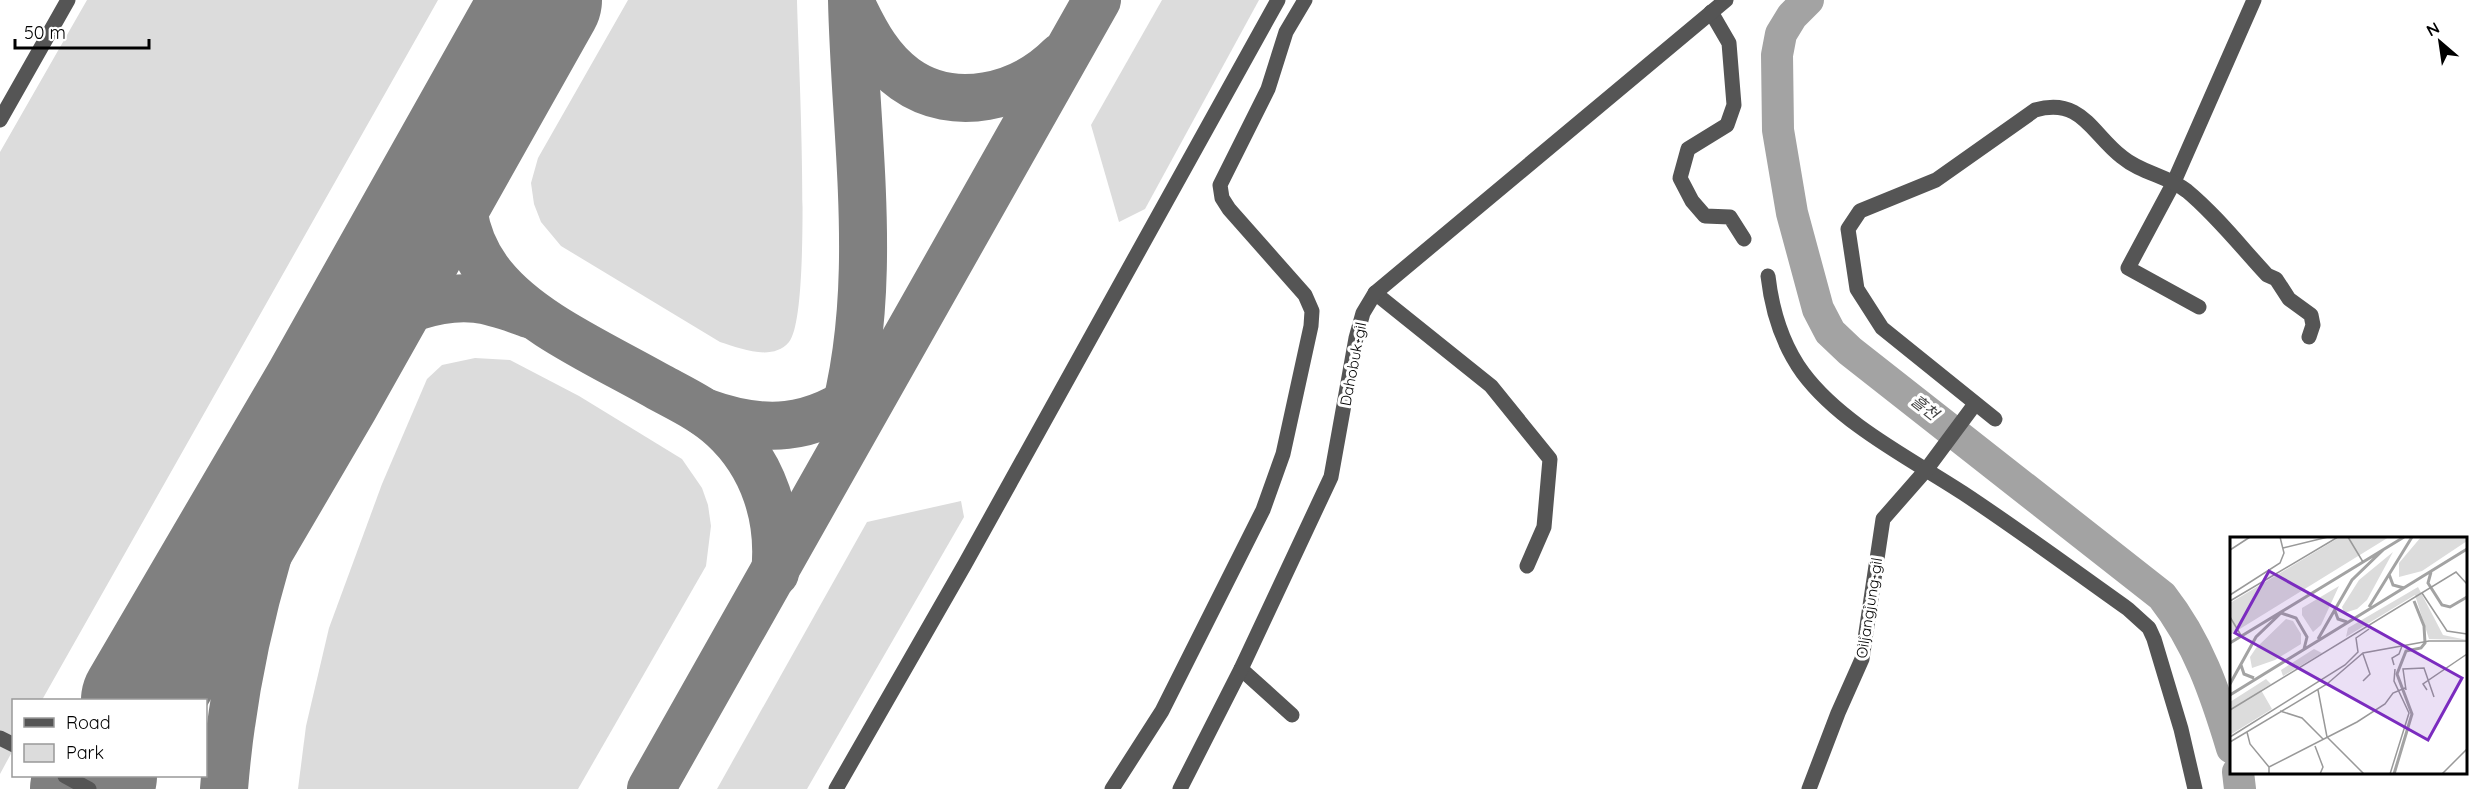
<svg xmlns="http://www.w3.org/2000/svg" width="2482" height="789" font-family="Quicksand,'Noto Sans KR',sans-serif">
  <style>
    .green { fill: #dcdcdc }
    .lines { fill: none; stroke-linecap: round; stroke-linejoin: round }
    .river { stroke: #a3a3a3; stroke-width: 32 }
    .taxiway { stroke: #808080; stroke-width: 48 }
    .runway { stroke: #808080; stroke-width: 120 }
    .minor { stroke: #555; stroke-width: 15 }
    .labels { text-anchor: middle; dominant-baseline: central; stroke-width: 6; stroke-linejoin: round; paint-order: stroke }
    .street-label { font-size: 15px; fill: #000; stroke: #fff }
    .water-label { font-size: 16px; font-style: italic; fill: #444; stroke: #fff }
    .inset-river { fill: none; stroke: #a3a3a3; stroke-width: 3 }
    .inset-road { fill: none; stroke: #999; stroke-width: 1.5 }
    .view { fill: #7b2cbf; fill-opacity: 0.15; stroke: #7b2cbf; stroke-width: 3 }
    .inset-edge { fill: none; stroke: #000; stroke-width: 3 }
  </style>
  <rect width="100%" height="100%" fill="#fff"/>
  <g class="green">
    <path d="M 87,0 L 438,0 L 42,700 L 14,700 L 13,750 L 0,774 L 0,152 Z"/>
    <path d="M 628,0 L 797,0 C 798,52 813,313 789,342 C 772,362 740,348 720,342 L 561,246 L 541,222 L 534,204 L 531,183 L 538,158 Z"/>
    <path d="M 1162,0 L 1259,0 L 1145,209 L 1119,222 L 1091,125 Z"/>
    <path d="M 475,358 L 510,360 L 579,396 L 682,459 L 702,488 L 708,505 L 711,526 L 706,566 L 578,789 L 298,789 L 306,726 L 329,628 L 382,484 L 427,379 L 442,365 Z"/>
    <path d="M 961,501 L 964,517 L 807,789 L 717,789 L 867,522 Z"/>
  </g>
  <g class="lines">
    <g class="river">
      <path d="M 1808,0 L 1792,16 L 1781,34 L 1777,55 L 1778,130 L 1792,213 L 1818,309 L 1830,332 L 1850,351 L 2162,596 C 2198,642 2215,692 2232,748"/>
      <path d="M 2238,772 L 2240,789"/>
    </g>
    <g class="taxiway">
      <path d="M 853,8 C 866,35 880,61 905,79 C 954,114 1021,97 1061,57"/>
      <path d="M 474,123 C 423,281 545,323 659,387 C 681,399 705,410 724,428 C 764,465 781,519 775,573"/>
      <path d="M 338,368 C 345,356 353,344 363,335 C 391,311 440,295 476,299 C 494,301 512,308 529,314"/>
      <path d="M 704,412 C 764,434 812,431 864,392"/>
      <path d="M 841,425 C 881,288 855,140 852,0"/>
      <path d="M 224,789 C 237,625 285,482 353,334"/>
      <path d="M 651,789 L 1097,0"/>
    </g>
    <g class="runway">
      <path d="M 141,700 L 322,391 L 542,0"/>
      <path d="M 90,789 L 97,776"/>
    </g>
    <g class="minor">
      <path d="M 1711,12 L 1729,43 L 1734,105 L 1727,125 L 1688,149 L 1680,178 L 1692,201 L 1705,216 L 1730,217 L 1744,239"/>
      <path d="M 0,120 L 68,0"/>
      <path d="M 1768,276 C 1772,311 1782,344 1803,373 C 1841,424 1911,459 1963,493 C 2019,530 2073,570 2128,609 L 2149,628 L 2154,639 L 2181,729 L 2195,789"/>
      <path d="M 1375,293 L 1491,386 L 1550,459 L 1544,527 L 1527,566"/>
      <path d="M 2199,307 L 2128,268 L 2173,184 L 2254,0"/>
      <path d="M 1995,419 L 1882,328 L 1857,289 L 1848,229 L 1860,211 L 1936,180 L 2035,110 C 2082,97 2091,133 2122,157 C 2141,173 2168,176 2187,191 C 2216,215 2241,247 2267,275 L 2276,279 L 2289,299 L 2311,315 L 2313,325 L 2309,337"/>
      <path d="M 1241,669 L 1292,715"/>
      <path d="M 0,738 L 14,745"/>
      <path d="M 65,776 L 89,789"/>
      <path d="M 836,789 L 965,564 L 1278,0"/>
      <path d="M 1112,789 L 1162,711 L 1263,510 L 1283,454 L 1311,326 L 1312,311 L 1305,295 L 1229,209 L 1222,198 L 1220,185 L 1268,89 L 1286,32 L 1305,0"/>
      <path d="M 1180,789 L 1241,669 L 1331,477 L 1356,338 L 1363,313 L 1375,293 L 1726,0"/>
      <path d="M 1809,789 L 1838,713 L 1862,659 L 1883,519 L 1926,470 L 1975,404"/>
    </g>
  </g>
  <g class="labels">
    <g class="street-label">
      <text transform="translate(1353 364) rotate(-79)">Dahobuk-gil</text>
      <text transform="translate(1869 608) rotate(-81)">Oiljangjung-gil</text>
    </g>
    <g class="water-label">
      <text transform="translate(1925 407) rotate(38)">흘천</text>
    </g>
  </g>
  <g transform="translate(2230 537)">
    <rect width="237" height="237" fill="#fff"/>
    <path d="M 110,0 L 159,0 L 0,98 L 0,66 ZM 191,0 L 237,0 L 237,4 L 192,34 L 169,40 L 169,26 ZM 163,15 L 137,63 L 127,72 L 114,76 L 112,70 L 129,43 ZM 109,49 L 91,88 L 83,95 L 72,78 L 72,71 ZM 188,50 L 213,98 L 237,103 L 199,102 L 185,58 L 116,100 L 118,91 ZM 56,82 L 63,84 L 71,97 L 71,107 L 45,123 L 22,131 L 20,120 L 26,111 ZM 84,112 L 92,116 L 53,139 L 51,133 ZM 36,142 L 41,147 L 31,153 L 42,172 L 0,198 L 0,165 Z" fill="#dcdcdc"/>
    <path class="inset-river" d="M 201,35 L 198,46 L 212,68 L 220,70 L 237,60M 159,37 L 163,48 L 174,51M 139,70 L 182,0M 105,74 L 108,82 L 117,85M 51,76 L 66,81 L 77,100 L 74,112M 88,102 L 122,43 L 153,13M 0,106 L 174,0M 11,128 L 14,137 L 24,141M 0,147 L 26,100 L 52,75M 0,158 L 237,12M 164,237 L 182,177 L 167,137 L 176,114 L 191,111 L 195,106 L 194,89 L 184,64"/>
    <path class="inset-road" d="M 118,0 L 133,25M 53,11 L 98,0M 0,13 L 20,0M 192,56 L 217,94 L 237,97M 0,58 L 50,26 L 54,16 L 50,0M 0,64 L 108,0M 0,80 L 12,100M 164,128 L 162,121 L 169,117 L 172,109M 133,144 L 140,137 L 133,117M 88,153 L 97,200M 176,153 L 173,132 L 194,131 L 204,160M 197,153 L 193,147 L 237,117M 0,173 L 226,35 L 237,47M 50,174 L 72,181 L 93,202M 17,195 L 20,207 L 39,230M 0,200 L 115,128 L 128,115 L 126,101 L 139,92M 97,200 L 134,237M 0,205 L 97,147 L 133,116 L 199,104 L 237,104M 85,209 L 93,230 L 90,237M 39,237 L 39,230 L 127,185 L 155,167 L 163,156 L 175,151M 160,237 L 179,176 L 164,144 L 165,132M 212,237 L 237,212"/>
    <path class="view" d="M 39,34 L 232,141 L 198,203 L 5,96 Z"/>
    <rect width="237" height="237" class="inset-edge"/>
  </g>
  <rect x="12" y="699" width="195" height="78" fill="#ffffff" stroke="#999999" stroke-width="1.5"/>
  <rect x="24" y="718" width="30" height="9" fill="#555555" stroke="#999999" stroke-width="1.5"/>
  <text x="66" y="729" font-size="18" fill="#000000">Road</text>
  <rect x="24" y="744" width="30" height="18" fill="#dcdcdc" stroke="#999999" stroke-width="1.5"/>
  <text x="66" y="759" font-size="18" fill="#000000">Park</text>
  <g transform="translate(2440 42) rotate(331)" stroke="#ffffff" stroke-width="4.5" paint-order="stroke">
  <path d="M0-4.5L10 22L0 15L-10 22Z" fill="#000000"/>
  <text y="-9" font-size="16" font-weight="bold" text-anchor="middle" fill="#000000">N</text>
  </g>
  <path d="M15 39v9h134v-9" fill="none" stroke="#000000" stroke-width="3"/>
  <text x="24" y="39" font-size="18" fill="#000000" stroke="#ffffff" stroke-width="4.5" paint-order="stroke">50 m</text>
</svg>
